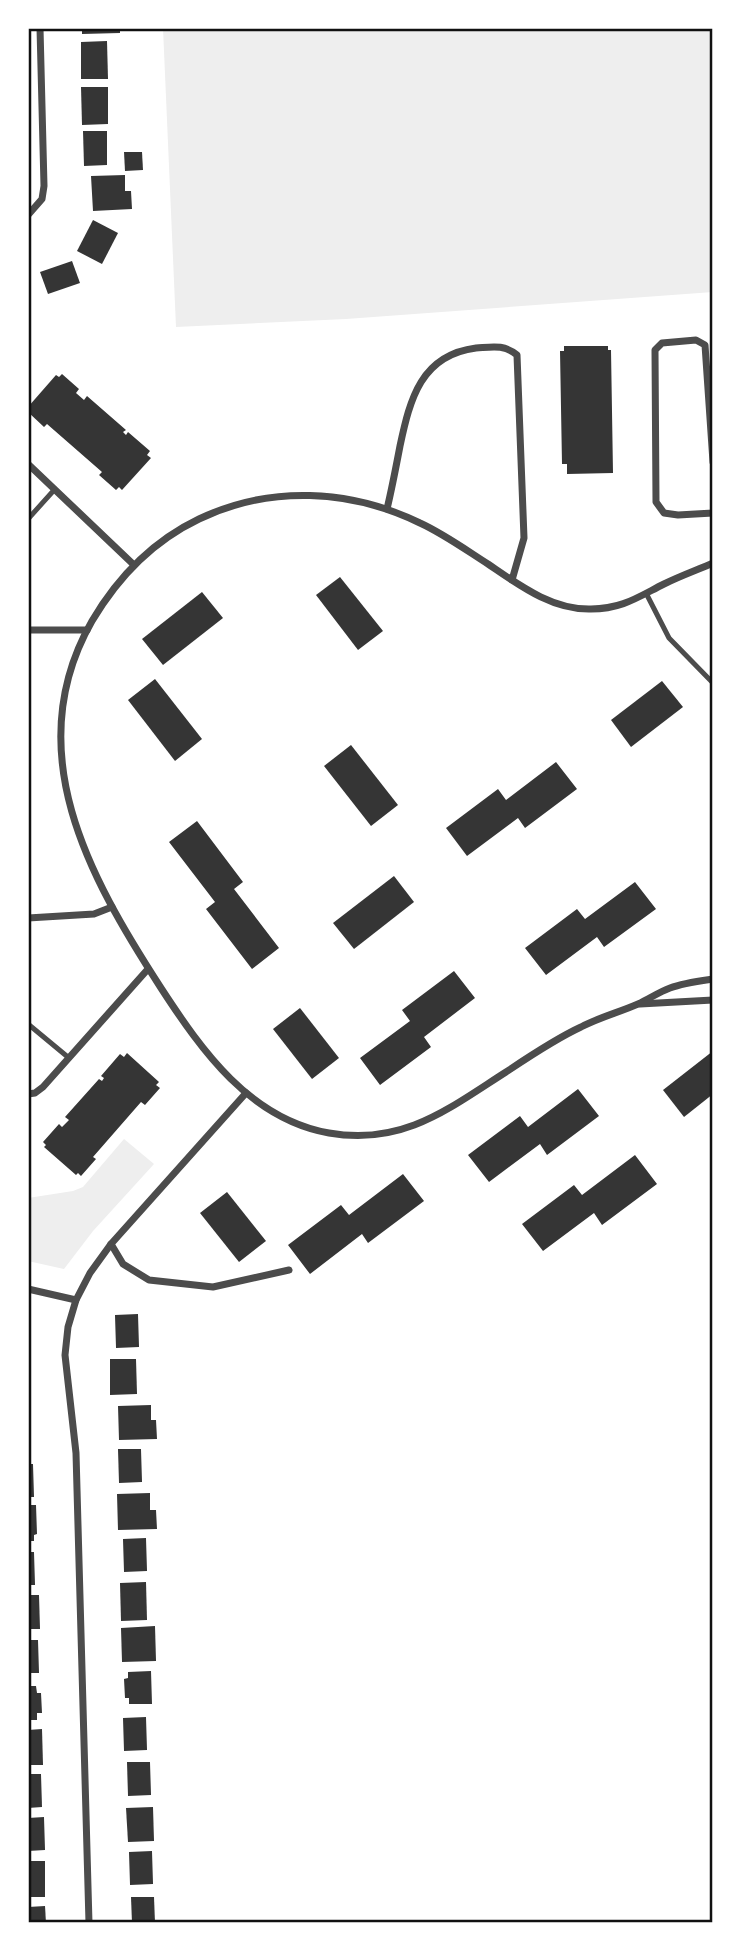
<svg xmlns="http://www.w3.org/2000/svg" width="741" height="1951" font-family="'Titillium Web',sans-serif">
  <style>
    .green { fill: #eee }
    .building { fill: #353535 }
    .lines { fill: none; stroke-linecap: round; stroke-linejoin: round }
    .service { stroke: #4c4c4c; stroke-width: 5 }
    .minor { stroke: #4c4c4c; stroke-width: 7 }
    .neatline { fill: none; stroke: #111; stroke-width: 2.5 }
  </style>
  <rect width="100%" height="100%" fill="#fff"/>
  <g class="green">
    <path d="M 163,28 L 713,28 L 713,292 L 346,319 L 176,327 Z"/>
    <path d="M 124,1139 L 154,1164 L 93,1231 L 64,1269 L 28,1261 L 28,1198 L 73,1191 L 83,1187 Z"/>
  </g>
  <g class="building">
    <path d="M 82,28 L 120,28 L 120,33 L 82,34 Z"/>
    <path d="M 107,41 L 108,79 L 81,79 L 81,42 Z"/>
    <path d="M 81,87 L 108,87 L 108,124 L 82,125 Z"/>
    <path d="M 83,131 L 107,131 L 107,165 L 84,166 Z"/>
    <path d="M 124,152 L 142,152 L 143,170 L 125,171 Z"/>
    <path d="M 125,175 L 125,191 L 131,191 L 132,209 L 93,211 L 91,176 Z"/>
    <path d="M 93,220 L 118,233 L 102,264 L 77,251 Z"/>
    <path d="M 72,261 L 80,283 L 48,294 L 40,272 Z"/>
    <path d="M 564,346 L 608,346 L 608,350 L 611,350 L 613,473 L 567,474 L 567,464 L 562,464 L 560,351 L 564,351 Z"/>
    <path d="M 62,374 L 79,389 L 76,393 L 84,400 L 87,396 L 126,430 L 123,432 L 126,435 L 128,432 L 150,451 L 147,455 L 151,458 L 122,490 L 119,487 L 116,490 L 99,475 L 102,472 L 47,424 L 44,427 L 28,412 L 30,409 L 28,407 L 56,375 L 59,377 Z"/>
    <path d="M 340,577 L 383,631 L 358,650 L 316,595 Z"/>
    <path d="M 202,592 L 223,618 L 163,665 L 142,639 Z"/>
    <path d="M 155,679 L 202,739 L 175,761 L 128,700 Z"/>
    <path d="M 662,681 L 683,707 L 631,747 L 611,720 Z"/>
    <path d="M 351,745 L 398,805 L 371,826 L 324,766 Z"/>
    <path d="M 556,762 L 577,789 L 525,828 L 518,818 L 467,856 L 446,828 L 498,789 L 506,800 Z"/>
    <path d="M 197,821 L 243,882 L 234,889 L 279,948 L 252,969 L 206,909 L 215,902 L 169,842 Z"/>
    <path d="M 394,876 L 414,902 L 354,949 L 333,923 Z"/>
    <path d="M 635,882 L 656,909 L 604,947 L 597,937 L 546,975 L 525,948 L 577,909 L 585,919 Z"/>
    <path d="M 454,971 L 475,998 L 424,1037 L 431,1047 L 380,1085 L 360,1058 L 410,1021 L 402,1010 Z"/>
    <path d="M 300,1008 L 339,1058 L 312,1079 L 273,1029 Z"/>
    <path d="M 713,1051 L 713,1094 L 684,1117 L 663,1090 Z"/>
    <path d="M 127,1053 L 159,1082 L 156,1085 L 160,1088 L 145,1105 L 141,1102 L 93,1157 L 96,1159 L 81,1176 L 78,1173 L 76,1175 L 44,1147 L 46,1145 L 43,1142 L 59,1124 L 62,1127 L 69,1120 L 65,1117 L 99,1079 L 102,1081 L 104,1078 L 101,1076 L 120,1054 L 124,1057 Z"/>
    <path d="M 578,1089 L 599,1116 L 547,1155 L 540,1144 L 489,1182 L 468,1155 L 520,1116 L 528,1127 Z"/>
    <path d="M 635,1155 L 657,1184 L 602,1225 L 594,1213 L 543,1251 L 522,1224 L 574,1185 L 582,1195 Z"/>
    <path d="M 403,1174 L 424,1201 L 368,1243 L 362,1234 L 310,1274 L 288,1245 L 341,1205 L 349,1215 Z"/>
    <path d="M 227,1192 L 266,1241 L 239,1262 L 200,1213 Z"/>
    <path d="M 138,1314 L 139,1347 L 116,1348 L 115,1315 Z"/>
    <path d="M 110,1359 L 136,1359 L 137,1394 L 110,1395 Z"/>
    <path d="M 151,1405 L 151,1420 L 156,1420 L 157,1439 L 119,1440 L 118,1406 Z"/>
    <path d="M 118,1449 L 141,1449 L 142,1482 L 119,1483 Z"/>
    <path d="M 28,1464 L 33,1464 L 34,1497 L 28,1497 Z"/>
    <path d="M 150,1493 L 150,1510 L 156,1510 L 157,1529 L 118,1530 L 117,1494 Z"/>
    <path d="M 28,1505 L 36,1505 L 37,1534 L 34,1535 L 34,1541 L 28,1541 Z"/>
    <path d="M 146,1538 L 147,1571 L 124,1572 L 123,1539 Z"/>
    <path d="M 28,1552 L 34,1552 L 35,1585 L 28,1585 Z"/>
    <path d="M 146,1582 L 147,1620 L 121,1621 L 120,1583 Z"/>
    <path d="M 28,1595 L 39,1595 L 40,1629 L 28,1629 Z"/>
    <path d="M 155,1626 L 156,1661 L 122,1662 L 121,1628 Z"/>
    <path d="M 28,1640 L 38,1640 L 39,1673 L 28,1673 Z"/>
    <path d="M 151,1671 L 152,1704 L 129,1704 L 129,1698 L 125,1698 L 124,1679 L 128,1678 L 128,1672 Z"/>
    <path d="M 28,1686 L 36,1686 L 37,1693 L 41,1693 L 42,1713 L 37,1713 L 37,1720 L 28,1720 Z"/>
    <path d="M 146,1717 L 147,1750 L 124,1751 L 123,1718 Z"/>
    <path d="M 42,1729 L 43,1765 L 28,1765 L 28,1730 Z"/>
    <path d="M 127,1762 L 150,1762 L 151,1795 L 128,1796 Z"/>
    <path d="M 28,1774 L 41,1774 L 42,1807 L 28,1808 Z"/>
    <path d="M 153,1807 L 154,1841 L 128,1842 L 126,1808 Z"/>
    <path d="M 44,1817 L 45,1850 L 28,1851 L 28,1818 Z"/>
    <path d="M 152,1851 L 153,1884 L 130,1885 L 129,1852 Z"/>
    <rect x="28" y="1861" width="17" height="36"/>
    <path d="M 131,1897 L 154,1897 L 155,1923 L 132,1923 Z"/>
    <path d="M 45,1906 L 46,1923 L 28,1923 L 28,1907 Z"/>
  </g>
  <g class="lines">
    <g class="service">
      <path d="M 28,519 L 55,489"/>
      <path d="M 647,595 L 669,638 L 713,683"/>
      <path d="M 28,1024 L 69,1058"/>
    </g>
    <g class="minor">
      <path d="M 28,215 L 42,199 L 44,186 L 40,28"/>
      <path d="M 713,462 L 705,345 L 696,340 L 662,343 L 655,350 L 656,502 L 664,513 L 678,515 L 713,513"/>
      <path d="M 28,464 L 134,565"/>
      <path d="M 387,509 C 392,488 396,467 400,446 C 410,399 421,355 476,348 C 492,347 504,344 517,355 L 524,538 L 512,580"/>
      <path d="M 713,563 C 697,570 680,576 664,584 C 638,597 622,609 591,609 C 552,610 519,585 488,564 C 466,550 444,534 420,523 C 350,489 270,485 199,519 C 153,541 118,577 92,621 C 18,750 89,877 161,988 C 202,1051 250,1119 329,1133 C 403,1146 448,1109 506,1072 C 530,1056 555,1039 581,1027 C 600,1017 620,1012 638,1004 C 649,999 659,992 670,988 C 683,983 699,981 713,979"/>
      <path d="M 28,630 L 87,630"/>
      <path d="M 28,918 L 94,914 L 112,907"/>
      <path d="M 640,1004 L 713,1000"/>
      <path d="M 28,1094 L 35,1093 L 43,1087 L 148,969"/>
      <path d="M 111,1244 L 123,1264 L 149,1280 L 213,1287 L 289,1270"/>
      <path d="M 28,1289 L 76,1300"/>
      <path d="M 89,1923 L 76,1453 L 65,1355 L 68,1327 L 76,1300 L 90,1273 L 111,1244 L 246,1093"/>
    </g>
  </g>
  <rect width="741" height="1951" fill="none" stroke="#ffffff" stroke-width="60"/>
  <rect x="30" y="30" width="681" height="1891" class="neatline"/>
</svg>
